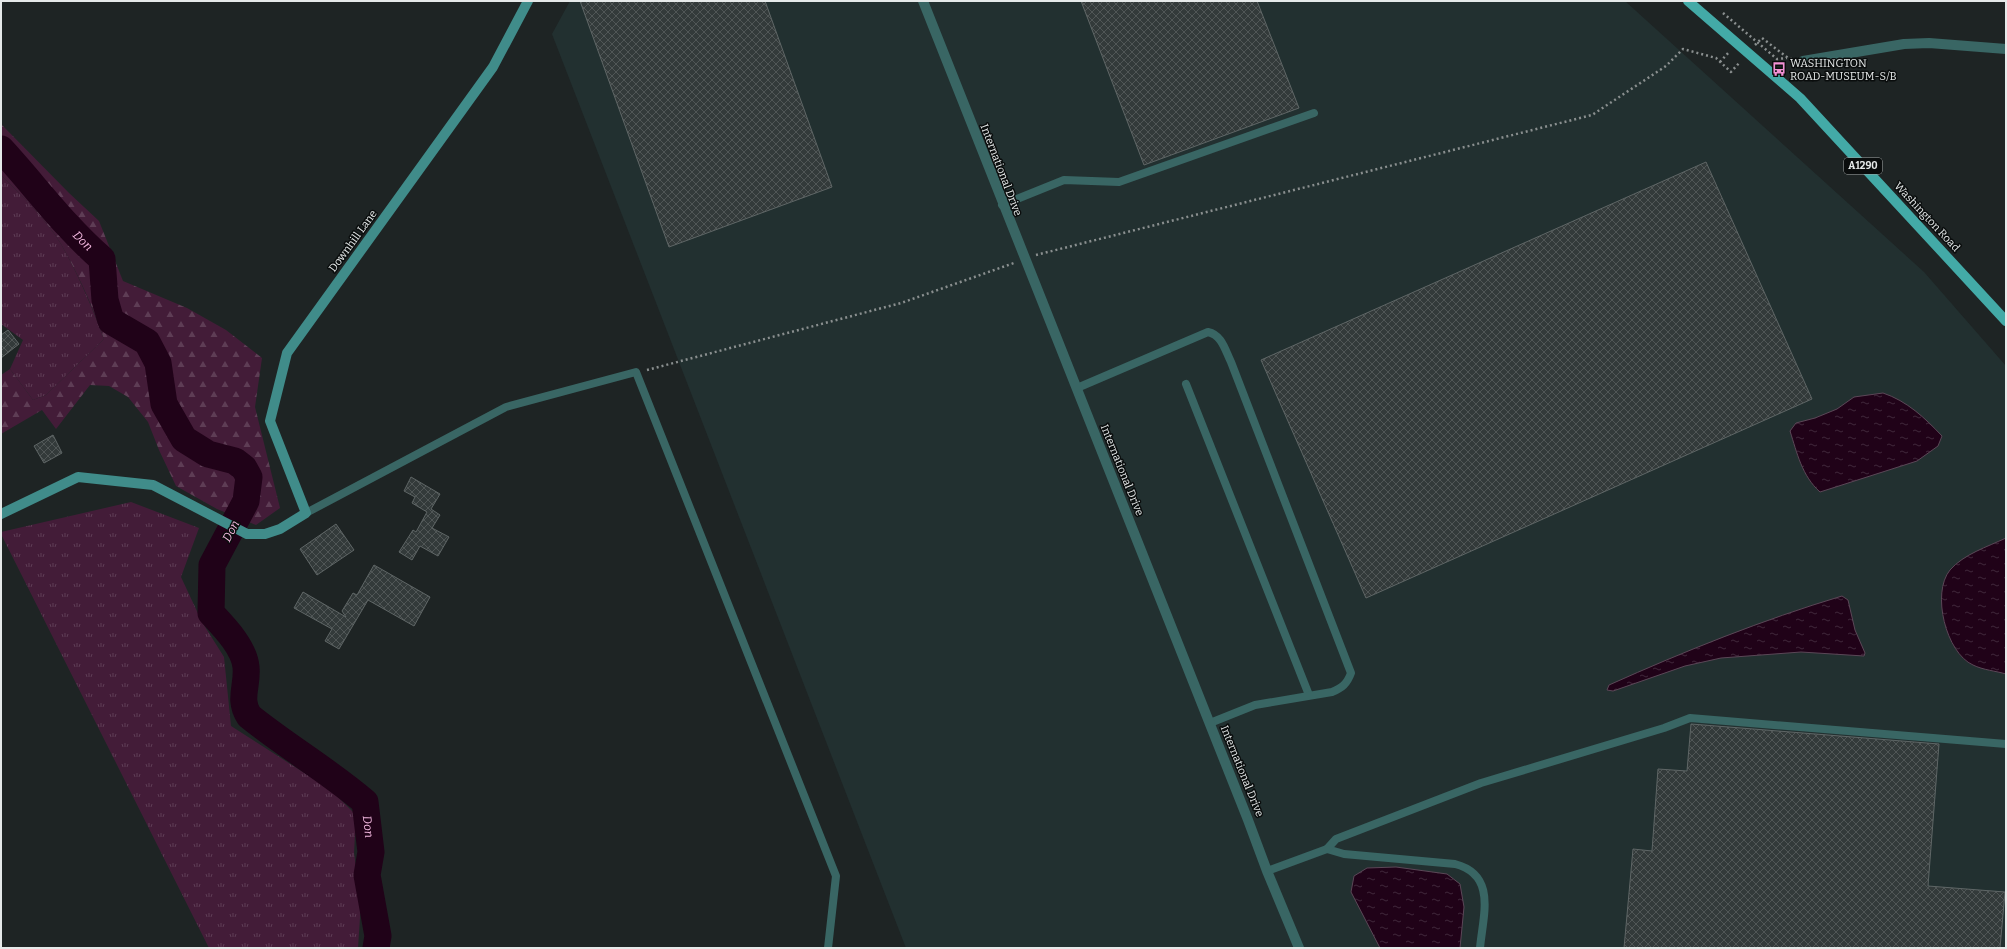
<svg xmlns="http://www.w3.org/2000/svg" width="2007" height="949" font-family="Bitter,serif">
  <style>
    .built { fill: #223030 }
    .grass { fill: url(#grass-tufts) }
    .forest { fill: url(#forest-firs) }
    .water { fill: url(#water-ripples); stroke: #5b4757 }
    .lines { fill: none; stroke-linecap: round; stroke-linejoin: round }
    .river { stroke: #200218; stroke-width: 27 }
    .building { fill: url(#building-cross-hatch); stroke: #5f6666 }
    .path { stroke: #8a8f8f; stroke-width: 2.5; stroke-dasharray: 2 3; stroke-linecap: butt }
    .lane { stroke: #396664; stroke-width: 8 }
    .street { stroke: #396664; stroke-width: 10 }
    .secondary { stroke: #408c8a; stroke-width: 10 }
    .primary { stroke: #43aaa7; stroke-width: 10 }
    .labels { text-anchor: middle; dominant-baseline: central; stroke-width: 3; stroke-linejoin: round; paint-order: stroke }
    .shield { fill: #0a0d0d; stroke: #a3a7a7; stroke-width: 1 }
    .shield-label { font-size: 10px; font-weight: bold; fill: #e5e9e9 }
    .poi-label { font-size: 11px; fill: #e5e9e9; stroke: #0a0d0d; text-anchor: start }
    .street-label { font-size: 11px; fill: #e5e9e9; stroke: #0a0d0d }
    .water-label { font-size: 12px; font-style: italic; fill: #f4b9e0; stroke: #0a0d0d }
  </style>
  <defs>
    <pattern id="grass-tufts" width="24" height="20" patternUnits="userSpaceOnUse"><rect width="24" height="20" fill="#431c38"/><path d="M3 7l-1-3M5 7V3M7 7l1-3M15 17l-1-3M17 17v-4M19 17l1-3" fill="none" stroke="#5e3d55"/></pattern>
    <pattern id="forest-firs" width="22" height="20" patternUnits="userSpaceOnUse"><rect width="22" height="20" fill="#431c38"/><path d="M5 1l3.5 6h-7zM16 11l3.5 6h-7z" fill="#5e3d55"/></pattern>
    <pattern id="water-ripples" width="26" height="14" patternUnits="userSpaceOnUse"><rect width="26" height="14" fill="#200218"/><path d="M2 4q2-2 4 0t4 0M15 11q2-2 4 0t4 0" fill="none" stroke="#40273a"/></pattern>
    <pattern id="building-cross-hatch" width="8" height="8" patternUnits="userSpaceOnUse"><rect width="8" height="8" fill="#333a3a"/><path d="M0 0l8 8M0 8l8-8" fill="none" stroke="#505656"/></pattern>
  </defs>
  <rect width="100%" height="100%" fill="#1e2424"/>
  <path class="built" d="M 570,1 L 1625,1 L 1924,272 L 2006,366 L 2006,948 L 906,948 L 552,34 Z"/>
  <g class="grass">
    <path d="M 1,175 C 22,196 46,219 61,244 C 78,274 92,307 104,339 L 46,395 L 33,400 L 10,369 L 23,340 L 1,324 Z"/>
    <path d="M 131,502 L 199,528 L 181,577 L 202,622 L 224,657 L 231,726 L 331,790 L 356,815 L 354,853 L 361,902 L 358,948 L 209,948 L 1,534 L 1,532 Z"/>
  </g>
  <path class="forest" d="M 1,124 L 69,193 L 99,221 L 123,281 L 187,308 L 226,330 L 262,358 L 255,407 L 280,508 L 256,525 L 217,509 L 176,486 L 159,450 L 148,422 L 128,397 L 109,386 L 90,385 L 56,429 L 42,410 L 1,434 L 1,375 L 10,369 L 33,400 L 46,395 L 104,339 C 93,307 78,274 61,244 C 46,219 22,196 1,175 Z"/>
  <g class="water">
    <path d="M 1883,393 C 1907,401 1925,418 1942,436 L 1938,446 L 1917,461 L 1820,492 C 1802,476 1797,453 1790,431 L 1796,423 L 1815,418 L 1837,409 L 1854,397 Z"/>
    <path d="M 2006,538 L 2006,674 C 1996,671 1983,670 1973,665 C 1946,653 1931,593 1950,570 C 1964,554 1987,547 2006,538 Z"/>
    <path d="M 1842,596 L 1848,600 L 1855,630 L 1865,653 L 1864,656 L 1801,652 L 1721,658 L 1685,666 L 1613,691 L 1607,690 L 1609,685 C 1685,651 1762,620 1842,596 Z"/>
    <path d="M 1396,867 L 1447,874 L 1460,884 L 1464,907 L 1460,948 L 1380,948 L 1351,892 L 1354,876 L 1367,868 Z"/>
  </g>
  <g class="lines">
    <path class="river" id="s1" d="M 1,149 C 35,186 64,226 102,259 L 105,300 L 111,321 L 147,342 L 158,363 L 164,404 L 184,439 L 208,454 L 235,461 L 244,468 L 249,477 L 246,501 L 212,565 L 211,613 C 224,627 244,647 246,667 C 248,686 238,699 249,716 C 286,746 329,771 365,802 L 371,852 L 367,875 L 378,936 L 376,948"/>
  </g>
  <g class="building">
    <path d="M 580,1 L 765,1 L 832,187 L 669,247 Z"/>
    <path d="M 1081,1 L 1257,1 L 1299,108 L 1144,165 Z"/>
    <path d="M 1706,162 L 1812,399 L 1366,598 L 1261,360 Z"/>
    <path d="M 8,330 L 19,344 L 1,358 L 1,335 Z"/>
    <path d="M 53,435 L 62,453 L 44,463 L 34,446 Z"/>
    <path d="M 411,477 L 440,494 L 431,509 L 440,515 L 432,528 L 449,537 L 438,556 L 420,546 L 412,560 L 399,552 L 413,530 L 416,532 L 427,512 L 412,503 L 415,497 L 404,491 Z"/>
    <path d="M 336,524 L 354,550 L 317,575 L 300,549 Z"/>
    <path d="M 374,565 L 430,597 L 414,626 L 368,600 L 339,649 L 325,641 L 332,629 L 294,608 L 303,592 L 346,617 L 342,611 L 353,593 L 357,595 Z"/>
    <path d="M 1691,724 L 1939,744 L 1928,886 L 2005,892 L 2000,948 L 1624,948 L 1633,849 L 1652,851 L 1658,769 L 1687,771 Z"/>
  </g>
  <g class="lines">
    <g class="path">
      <path d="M 1723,13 L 1777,59 L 1787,58"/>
      <path d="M 1755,45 L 1762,38 L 1788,58 L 1792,59"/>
      <path d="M 1720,62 L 1729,52"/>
      <path d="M 1036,255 L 1592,115 L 1666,66 L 1683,49 L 1716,58 L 1731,72 L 1740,62"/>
      <path d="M 647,370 L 901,303 L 1014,263"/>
    </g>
    <g class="lane">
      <path d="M 1002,205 L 1064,180 L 1119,182 L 1314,113"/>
      <path d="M 1186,384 L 1309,695"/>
      <path d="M 1077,388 L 1208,332 C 1222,335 1225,350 1231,362 L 1351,673 C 1347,684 1342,688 1332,692 L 1255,705 L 1210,723"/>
      <path d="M 306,513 L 506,407 L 636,372 L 836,876 L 828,948"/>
      <path d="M 1327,849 L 1344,854 L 1455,864 C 1497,875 1483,915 1480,948"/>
      <path d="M 1267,871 L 1327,849 L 1336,839 L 1481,783 L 1664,728 L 1690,718 L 2006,744"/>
    </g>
    <g class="street">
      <path d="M 923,1 C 1029,275 1140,547 1248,820 L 1267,871 L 1299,948"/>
      <path d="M 1803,61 L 1904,44 L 1929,43 L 2006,49"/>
    </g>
    <path class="secondary" d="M 1,514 L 78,477 L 153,485 L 247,534 L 265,534 L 280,529 L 306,513 L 270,421 L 287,353 L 493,67 L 528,1"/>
    <path class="primary" d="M 1688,1 L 1800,98 L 2006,321"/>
  </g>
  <defs>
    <symbol id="bus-bare" viewBox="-9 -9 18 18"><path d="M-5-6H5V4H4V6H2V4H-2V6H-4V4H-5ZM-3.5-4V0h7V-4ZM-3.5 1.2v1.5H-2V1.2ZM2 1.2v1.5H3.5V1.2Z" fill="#f391d5" stroke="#0a0d0d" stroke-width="2.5" paint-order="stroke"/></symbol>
  </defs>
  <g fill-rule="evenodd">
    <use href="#bus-bare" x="1769" y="59" width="20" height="20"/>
  </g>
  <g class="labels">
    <rect class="shield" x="1844" y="158" width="38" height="16" rx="3"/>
    <g class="shield-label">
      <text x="1863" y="166">A1290</text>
    </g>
    <g class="poi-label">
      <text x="1790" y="63">WASHINGTON<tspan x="1790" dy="13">ROAD-MUSEUM-S/B</tspan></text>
    </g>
    <g class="street-label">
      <text transform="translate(1001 170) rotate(69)">International Drive</text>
      <text transform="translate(1927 217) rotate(47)">Washington Road</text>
      <text transform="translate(353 241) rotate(-54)">Downhill Lane</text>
      <text transform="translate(1122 470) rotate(68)">International Drive</text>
      <text transform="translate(1242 771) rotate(68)">International Drive</text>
    </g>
    <g class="water-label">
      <text stroke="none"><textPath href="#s1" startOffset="123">Don</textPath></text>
      <text transform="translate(231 531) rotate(-62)">Don</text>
      <text stroke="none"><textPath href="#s1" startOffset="867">Don</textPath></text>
    </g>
  </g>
  <rect width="2007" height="949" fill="none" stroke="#e5e9e9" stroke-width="4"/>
</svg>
